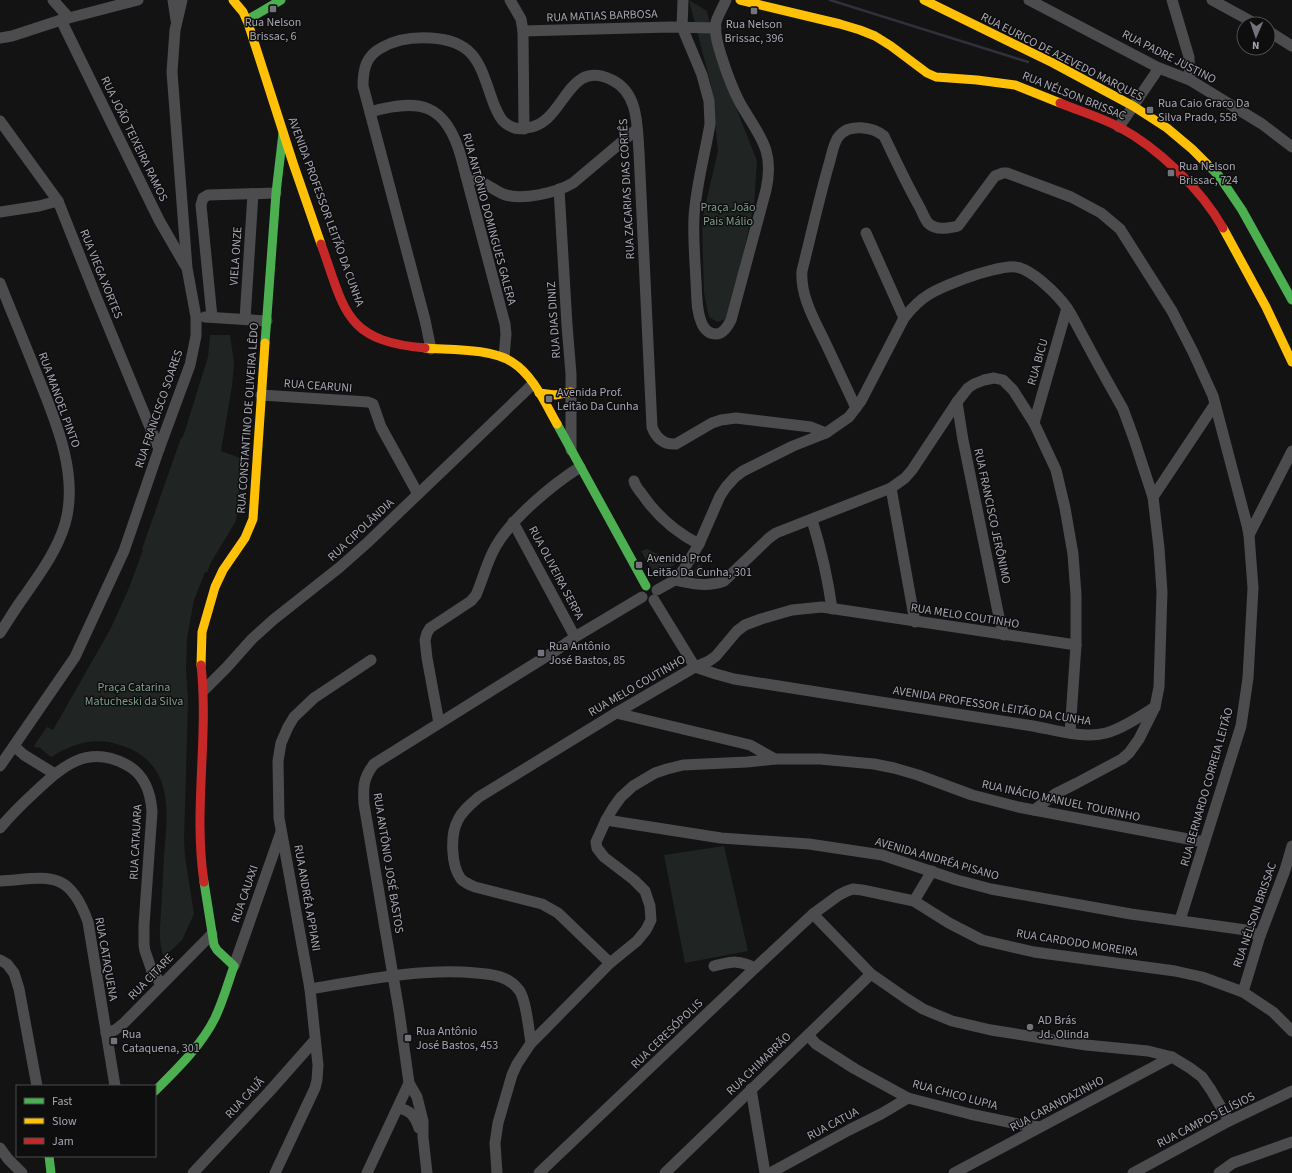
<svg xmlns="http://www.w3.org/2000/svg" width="1292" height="1173" font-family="'Source Sans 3',sans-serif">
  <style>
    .green { fill: #202523 }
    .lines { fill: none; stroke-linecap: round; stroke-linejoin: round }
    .stream { stroke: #2f313b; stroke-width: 2.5 }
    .street { stroke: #4c4c4f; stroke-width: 11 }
    .fast { stroke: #4caf50; stroke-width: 9 }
    .slow { stroke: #ffc107; stroke-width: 9 }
    .jam { stroke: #c62828; stroke-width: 9 }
    .poi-dot { fill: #73737b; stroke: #0e0e0f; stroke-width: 1.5 }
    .labels { text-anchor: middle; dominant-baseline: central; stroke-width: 3; stroke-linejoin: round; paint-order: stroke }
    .street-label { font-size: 12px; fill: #a6a6b3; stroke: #0e0e0f }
    .poi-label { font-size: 12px; fill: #a6a6b3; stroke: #0e0e0f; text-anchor: start }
    .park-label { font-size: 12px; fill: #7f9c8a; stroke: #0e0e0f }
  </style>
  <rect width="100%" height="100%" fill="#131314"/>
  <g class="green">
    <path d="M 689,0 L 707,11 L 715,49 L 727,85 L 757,161 L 754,205 L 729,318 L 717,322 L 709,317 L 704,293 L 702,220 L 718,151 L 711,85 Z"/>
    <path d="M 210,335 L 230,335 L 234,363 L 232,386 L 221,451 L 246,460 L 241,473 L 236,521 L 210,564 L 207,573 L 205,572 L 194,600 L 187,638 L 186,670 L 188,700 L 184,840 L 185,857 L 194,914 L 182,940 L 164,957 C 158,942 160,929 161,912 C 162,893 163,874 164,855 C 168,813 174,766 126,747 C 97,736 76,742 51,757 L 39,747 L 37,748 L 34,746 L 47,727 L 53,730 L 111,628 L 129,588 L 143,550 L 142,549 L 181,438 L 182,438 L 184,434 L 208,357 Z"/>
    <path d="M 647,549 L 676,563 C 669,569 664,576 654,573 L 641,551 Z"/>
    <path d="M 699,564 L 712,576 L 705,577 L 695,577 L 693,572 Z"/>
    <path d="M 724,846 L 748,951 L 685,963 L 664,855 Z"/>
  </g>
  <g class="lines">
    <path class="stream" d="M 830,0 L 1028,62"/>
    <g class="street">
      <path d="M 53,0 L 69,18"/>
      <path d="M 173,0 L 176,20"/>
      <path d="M 510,0 L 521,19 L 523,31 L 524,129"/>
      <path d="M 683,0 L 682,27 L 702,75 L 709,101 L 710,124 C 705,154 696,186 694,217 C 693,239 695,260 696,282 C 697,296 696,311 702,324 C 705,330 709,334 716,334 C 723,334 728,326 731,320 L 766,190 C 775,149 759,136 740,103 C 732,88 726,71 721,55 C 718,45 714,33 716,22 C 718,15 723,7 726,0"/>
      <path d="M 1029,0 L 1159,68 L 1190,80 L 1262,124 L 1292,147"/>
      <path d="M 1172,0 L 1189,57 L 1190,80"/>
      <path d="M 1212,0 L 1256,24"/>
      <path d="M 61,20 L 159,220 L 185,265"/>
      <path d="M 523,31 L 670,27 L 716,28"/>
      <path d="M 1268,31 L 1292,46"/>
      <path d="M 0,38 L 12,36 L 61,20 L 138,0"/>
      <path d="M 370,112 C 420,98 446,103 461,157 L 505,324 L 506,334 L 504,357"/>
      <path d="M 0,121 L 58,201 L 97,299 L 159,449"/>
      <path d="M 1119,127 L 1159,68"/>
      <path d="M 466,176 C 472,178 478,180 483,183 C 490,186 496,191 503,194 C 521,201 556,193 573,183 L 637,129"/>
      <path d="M 559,189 L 567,325 L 571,374 L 571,450"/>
      <path d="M 0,212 L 39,206 L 58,201"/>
      <path d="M 866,233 L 904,318"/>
      <path d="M 0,283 C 11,311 23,339 34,367 C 53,415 80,472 65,524 C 57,551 39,575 23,598 C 15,609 8,621 0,633"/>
      <path d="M 205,317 L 267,321"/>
      <path d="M 212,317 L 201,205 L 203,198 L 208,195 L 276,193"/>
      <path d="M 245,319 L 253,194"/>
      <path d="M 431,349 L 425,320 L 363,86 C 363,69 366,56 381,48 C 396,39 414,37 431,38 C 479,41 480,68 495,107 C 499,116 502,123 512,127 C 516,129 521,129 526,128 C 566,125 565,57 612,80 C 639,93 637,127 639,152 L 652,427 C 656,438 664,445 676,444 L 712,423 L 721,420 L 736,418 L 811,427 L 826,433"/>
      <path d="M 261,395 L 368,402 L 373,404 L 381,427 L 418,494"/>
      <path d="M 957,402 L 963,440 L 1000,622 L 1004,635"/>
      <path d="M 856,408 C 846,387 836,365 826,344 C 815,321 800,296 802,271 C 811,235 819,199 829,164 C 832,155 833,143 839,136 C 849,123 873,127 884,136 C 895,159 906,183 919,206 C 922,211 924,218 928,223 C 936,231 949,228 958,226 L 995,176 L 1003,173 L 1007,173 L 1071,197 L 1101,213 L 1120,229 L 1172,311 L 1193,352 L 1213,396 L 1247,525 L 1249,535 L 1253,588 L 1248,678 L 1241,726 L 1180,920"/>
      <path d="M 1034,423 L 1067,308"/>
      <path d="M 634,481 C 635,486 639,490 642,494 C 657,516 675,532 699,544"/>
      <path d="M 891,488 L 915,622"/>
      <path d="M 1153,497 L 1215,404"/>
      <path d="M 812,520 C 821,549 828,579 832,609"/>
      <path d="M 513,522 L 575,637"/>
      <path d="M 1249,535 L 1292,451"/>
      <path d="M 675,580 C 692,584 708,587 724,581 L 769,538 L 776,533 L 891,488 L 905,478 L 912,470 L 957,402 L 968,388 L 974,384 L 984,380 L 994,378 L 1003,380 L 1013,390 L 1034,423 L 1056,470 L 1065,508 L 1073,554 L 1076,595 L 1076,645 L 1070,733"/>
      <path d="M 657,590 L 675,580 L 684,569 L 699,544 L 720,496 L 726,487 L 735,477 L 743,471 L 793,446 L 826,433 L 849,417 L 861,401 L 904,318 C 923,293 938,289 966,278 C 977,274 1006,265 1016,267 C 1033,270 1058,295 1067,308 C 1074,318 1079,330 1085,340 C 1097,363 1110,386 1123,409 L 1134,439 L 1153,497 L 1159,548 L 1162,592 L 1159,687 L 1155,707 L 1139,739 L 1129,753 L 1122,759 L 1077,783 L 1055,794 L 1034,810"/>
      <path d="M 654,600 L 695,667 L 716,674 L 734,679 L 1033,726 C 1055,730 1083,739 1106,733 C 1122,729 1141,716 1155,707"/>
      <path d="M 204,690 L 227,667 L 252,639 L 273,620 L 340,567 L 367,543 L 533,384"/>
      <path d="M 616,713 L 750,745 L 775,759"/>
      <path d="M 439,723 L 427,658 L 425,640 L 427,633 L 430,628 L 471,601 L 476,595 C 483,579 487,561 496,546 C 513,517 552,485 580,467"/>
      <path d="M 14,746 L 24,755 L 55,774"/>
      <path d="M 0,766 L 75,657 L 124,551 L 159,449 L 190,365 L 196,336 L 196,317 L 187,268 L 172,72 L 175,30 L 182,0"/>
      <path d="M 606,820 L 721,838 L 809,844 L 882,855 L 957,880 L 991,889 L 1131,914 L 1246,930 L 1260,936"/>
      <path d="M 0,828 C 11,815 22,804 34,793 C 62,767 86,744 125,764 C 144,773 151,793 152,812 L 144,925 L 144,945 L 145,951 L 152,971 L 161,984"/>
      <path d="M 0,881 C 48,878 69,868 88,922 L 115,1086"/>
      <path d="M 914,901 L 932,871"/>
      <path d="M 813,914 L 871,974 L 907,999 L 923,1009 L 952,1021 L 991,1030 L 1086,1045 L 1148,1051 L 1172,1057 L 1190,1068 L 1202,1077 L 1211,1090 L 1229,1121"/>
      <path d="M 0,960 L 7,964 L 14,973 L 19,989 L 37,1086"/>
      <path d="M 610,963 L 558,913 L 542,904 L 475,887 C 470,885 465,883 461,879 C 451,866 450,834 458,820 C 462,811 471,804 479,797 L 616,713 L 695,667 L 709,661 L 716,656 L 737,631 L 745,625 L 761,619 L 792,610 L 822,607 L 1076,645"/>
      <path d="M 234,966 L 281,832"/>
      <path d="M 714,966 C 731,962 738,959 755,968"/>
      <path d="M 310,989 C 364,980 421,968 476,973 C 485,974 494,974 503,978 C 509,980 515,985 519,990 C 526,999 529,1031 531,1043"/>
      <path d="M 1243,992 L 1260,936 L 1285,870 L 1292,846"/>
      <path d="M 106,1033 L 115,1030 L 124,1023 L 212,934"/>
      <path d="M 808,1035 L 816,1044 L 855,1069 L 908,1098 L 970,1114 L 1013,1123 L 1040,1127"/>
      <path d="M 751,1089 L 765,1173"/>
      <path d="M 398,1108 C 411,1110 415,1117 419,1128"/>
      <path d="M 0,1148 L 8,1159 L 22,1173"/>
      <path d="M 193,1173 L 269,1092 L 315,1040"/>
      <path d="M 275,1173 L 315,1088 L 317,1080 L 318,1065 L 310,989 L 279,818 L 278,761 L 281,743 L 288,727 L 294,717 L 314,698 L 371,660"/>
      <path d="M 367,1173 L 409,1083"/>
      <path d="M 427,1173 L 423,1137 L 423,1121 L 417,1097 L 409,1083 L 399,1011 L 364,804 C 363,787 363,778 374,764 L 555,651 L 575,637 L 642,597"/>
      <path d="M 497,1173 L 495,1143 L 498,1123 L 512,1075 L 517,1064 L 531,1043 L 547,1027 L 610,963 L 637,941 L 646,930 L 651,920 L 650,906 L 645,891 L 634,880 L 604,857 L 597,848 L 596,842 L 606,820 L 613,808 L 621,797 L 633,786 L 655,773 L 667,769 L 683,765 L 747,762 L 775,759 L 820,759 L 874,764 L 894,768 L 918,775 L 972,795 L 1018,807 L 1204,842"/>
      <path d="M 539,1173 L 755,968 L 813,914 L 839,895 L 847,891 L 853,889 L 862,890 L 914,901 L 949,923 L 982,940 L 1034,952 L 1175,971 L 1202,977 L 1243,992 L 1273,1012 L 1292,1031"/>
      <path d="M 665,1173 L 871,974"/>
      <path d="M 770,1173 L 849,1130 L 881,1114 L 908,1098"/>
      <path d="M 954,1173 L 1172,1057"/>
      <path d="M 1133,1173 L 1229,1121 L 1292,1091"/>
      <path d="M 1219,1173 L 1233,1163 L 1292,1142"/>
    </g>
    <g class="fast">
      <path d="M 247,20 L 281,0"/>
      <path d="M 1207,164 L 1219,176 L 1242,210 L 1292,300"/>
      <path d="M 265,343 L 276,193 L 283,133"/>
      <path d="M 557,424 L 646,586"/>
      <path d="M 155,1091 C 177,1069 201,1046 215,1018 C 223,1001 228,983 234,966 L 217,950 L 214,945 L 204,882"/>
      <path d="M 49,1156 L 51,1173"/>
    </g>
    <g class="slow">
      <path d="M 233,0 L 243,12 L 248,23 L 293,163 L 321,244"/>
      <path d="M 740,0 L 840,24 L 860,30 L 875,36 L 891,46 L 927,73 L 936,77 L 977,80 L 1015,85 L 1060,103"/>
      <path d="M 924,0 L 1053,63 L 1133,106 L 1167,128 L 1192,149 L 1207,164"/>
      <path d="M 1223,228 L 1266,307 L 1292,362"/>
      <path d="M 425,348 C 450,350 491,348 512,362 C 533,375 545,403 557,424"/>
      <path d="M 539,393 L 555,395 L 571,392"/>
      <path d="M 201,665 L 202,632 L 215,587 L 223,570 L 245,538 L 253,519 L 265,343"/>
    </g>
    <g class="jam">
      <path d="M 1060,103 C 1079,111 1100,117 1119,127 C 1158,148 1201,189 1223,228"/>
      <path d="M 321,244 C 345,310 344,341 425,348"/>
      <path d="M 201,665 C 209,737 193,810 204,882"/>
    </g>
  </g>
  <g class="poi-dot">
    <rect x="269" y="5" width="8" height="8" rx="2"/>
    <rect x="750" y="7" width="8" height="8" rx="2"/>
    <rect x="1146" y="106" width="8" height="8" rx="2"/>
    <rect x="1167" y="169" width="8" height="8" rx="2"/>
    <rect x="545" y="395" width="8" height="8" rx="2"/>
    <rect x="635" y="561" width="8" height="8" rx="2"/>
    <rect x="537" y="649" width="8" height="8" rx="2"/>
    <circle cx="1030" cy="1027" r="4"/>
    <rect x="404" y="1034" width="8" height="8" rx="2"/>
    <rect x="110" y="1037" width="8" height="8" rx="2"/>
  </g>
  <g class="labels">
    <g class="street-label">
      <text transform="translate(602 16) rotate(-2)">RUA MATIAS BARBOSA</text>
      <text transform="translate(1062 57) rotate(27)">RUA EURICO DE AZEVEDO MARQUES</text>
      <text transform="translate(1169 57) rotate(27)">RUA PADRE JUSTINO</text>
      <text transform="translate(1074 96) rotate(22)">RUA NÉLSON BRISSAC</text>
      <text transform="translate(134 139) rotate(64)">RUA JOÃO TEIXEIRA RAMOS</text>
      <text transform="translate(627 189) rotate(-93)">RUA ZACARIAS DIAS CORTÊS</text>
      <text transform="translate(326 212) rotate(70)">AVENIDA PROFESSOR LEITÃO DA CUNHA</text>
      <text transform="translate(489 219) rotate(75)">RUA ANTÔNIO DOMINGUES GALERA</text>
      <text transform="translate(236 256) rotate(-86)">VIELA ONZE</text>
      <text transform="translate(101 274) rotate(68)">RUA VIEGA XORTES</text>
      <text transform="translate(554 320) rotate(-94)">RUA DIAS DINIZ</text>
      <text transform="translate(1038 362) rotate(-74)">RUA BICU</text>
      <text transform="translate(318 386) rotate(4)">RUA CEARUNI</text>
      <text transform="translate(59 400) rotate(70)">RUA MANOEL PINTO</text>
      <text transform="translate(159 409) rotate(-71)">RUA FRANCISCO SOARES</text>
      <text transform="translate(248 418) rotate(-86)">RUA CONSTANTINO DE OLIVEIRA LÊDO</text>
      <text transform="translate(992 516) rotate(78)">RUA FRANCISCO JERÔNIMO</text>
      <text transform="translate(361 530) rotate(-43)">RUA CIPOLÂNDIA</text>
      <text transform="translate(556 573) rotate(62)">RUA OLIVEIRA SERPA</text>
      <text transform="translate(965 616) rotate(9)">RUA MELO COUTINHO</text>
      <text transform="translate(637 686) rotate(-30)">RUA MELO COUTINHO</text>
      <text transform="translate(992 706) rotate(9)">AVENIDA PROFESSOR LEITÃO DA CUNHA</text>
      <text transform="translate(1207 787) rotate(-74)">RUA BERNARDO CORREIA LEITÃO</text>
      <text transform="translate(1061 801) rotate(12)">RUA INÁCIO MANUEL TOURINHO</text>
      <text transform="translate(136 842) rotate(-87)">RUA CATAUARA</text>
      <text transform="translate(937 859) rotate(16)">AVENIDA ANDRÉA PISANO</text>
      <text transform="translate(388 863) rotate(81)">RUA ANTÔNIO JOSÉ BASTOS</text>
      <text transform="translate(245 894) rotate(-71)">RUA CAUAXI</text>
      <text transform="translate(307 898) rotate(80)">RUA ANDRÉA APPIANI</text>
      <text transform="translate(1255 915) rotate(-71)">RUA NÉLSON BRISSAC</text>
      <text transform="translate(1077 943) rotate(9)">RUA CARDODO MOREIRA</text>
      <text transform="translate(106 959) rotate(80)">RUA CATAQUENA</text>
      <text transform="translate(151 977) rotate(-46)">RUA CITARE</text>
      <text transform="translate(667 1034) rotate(-44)">RUA CERESÓPOLIS</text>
      <text transform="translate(759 1064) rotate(-44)">RUA CHIMARRÃO</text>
      <text transform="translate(955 1095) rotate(15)">RUA CHICO LUPIA</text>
      <text transform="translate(245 1098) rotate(-47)">RUA CAUÃ</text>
      <text transform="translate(1057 1104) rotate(-28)">RUA CARANDAZINHO</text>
      <text transform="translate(1206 1120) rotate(-27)">RUA CAMPOS ELÍSIOS</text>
      <text transform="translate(833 1124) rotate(-28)">RUA CATUA</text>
    </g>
    <g class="poi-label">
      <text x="273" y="22" text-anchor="middle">Rua Nelson<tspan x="273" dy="14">Brissac, 6</tspan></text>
      <text x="754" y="24" text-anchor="middle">Rua Nelson<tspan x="754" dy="14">Brissac, 396</tspan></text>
      <text x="1158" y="103">Rua Caio Graco Da<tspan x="1158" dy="14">Silva Prado, 558</tspan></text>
      <text x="1179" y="166">Rua Nelson<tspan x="1179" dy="14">Brissac, 724</tspan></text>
      <text x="557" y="392">Avenida Prof.<tspan x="557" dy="14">Leitão Da Cunha</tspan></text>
      <text x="647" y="558">Avenida Prof.<tspan x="647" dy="14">Leitão Da Cunha, 301</tspan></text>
      <text x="549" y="646">Rua Antônio<tspan x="549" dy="14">José Bastos, 85</tspan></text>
      <text x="1038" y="1020">AD Brás<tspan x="1038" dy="14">Jd. Olinda</tspan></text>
      <text x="416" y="1031">Rua Antônio<tspan x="416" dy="14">José Bastos, 453</tspan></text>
      <text x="122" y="1034">Rua<tspan x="122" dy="14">Cataquena, 301</tspan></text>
    </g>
    <g class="park-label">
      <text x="728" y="207">Praça João<tspan x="728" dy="14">Pais Málio</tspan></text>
      <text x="134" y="687">Praça Catarina<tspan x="134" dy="14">Matucheski da Silva</tspan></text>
    </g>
  </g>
  <rect x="16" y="1085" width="140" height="72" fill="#0e0e0f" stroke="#4b4b51"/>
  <rect x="24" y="1098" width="20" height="6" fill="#4caf50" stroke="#4b4b51"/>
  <text x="52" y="1105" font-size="12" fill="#a6a6b3">Fast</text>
  <rect x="24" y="1118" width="20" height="6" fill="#ffc107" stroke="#4b4b51"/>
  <text x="52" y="1125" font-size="12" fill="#a6a6b3">Slow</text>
  <rect x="24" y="1138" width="20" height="6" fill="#c62828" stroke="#4b4b51"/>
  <text x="52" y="1145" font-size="12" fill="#a6a6b3">Jam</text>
  <g transform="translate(1256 36) rotate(182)"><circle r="19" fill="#0e0e0f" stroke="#4b4b51"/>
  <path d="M0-3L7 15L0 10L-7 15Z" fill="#73737b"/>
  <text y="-6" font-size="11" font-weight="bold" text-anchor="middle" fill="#a6a6b3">N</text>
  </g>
</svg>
